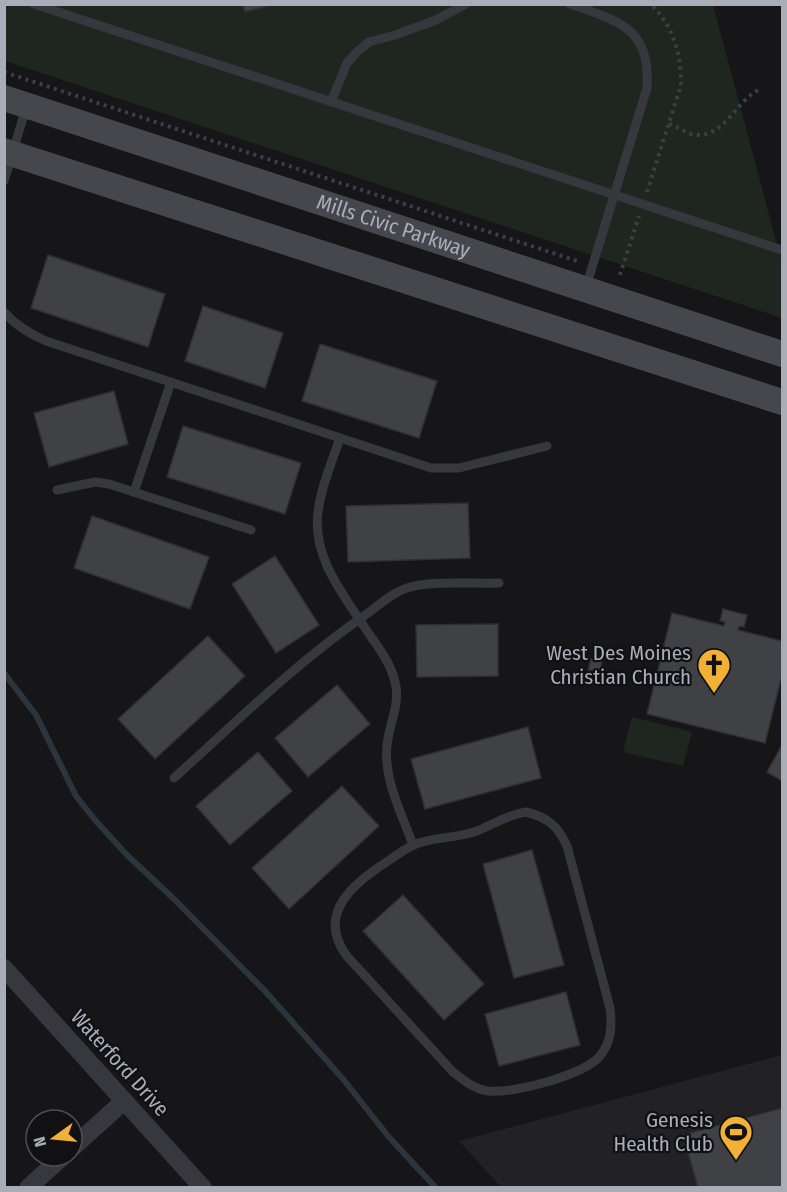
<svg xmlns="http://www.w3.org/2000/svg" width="787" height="1192" font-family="'Fira Sans Condensed',sans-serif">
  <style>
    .built { fill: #222225 }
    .green { fill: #1e261f }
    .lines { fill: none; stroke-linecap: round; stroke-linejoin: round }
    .stream { stroke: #2c353c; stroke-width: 6 }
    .building { fill: #404145; stroke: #303034; stroke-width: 1.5 }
    .path { stroke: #3d3f44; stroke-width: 4; stroke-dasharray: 3 4.5; stroke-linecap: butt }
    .service { stroke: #37383d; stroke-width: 9 }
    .minor { stroke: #37383d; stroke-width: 18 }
    .secondary { stroke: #45474d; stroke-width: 26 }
    .labels { text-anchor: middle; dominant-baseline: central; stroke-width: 4.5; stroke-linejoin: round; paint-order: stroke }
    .street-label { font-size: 21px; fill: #a8adb8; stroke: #111113 }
    .poi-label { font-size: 21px; fill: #a8adb8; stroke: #111113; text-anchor: end }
  </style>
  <rect width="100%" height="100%" fill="#161618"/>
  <path class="built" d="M 782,1055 L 782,1187 L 501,1187 L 459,1141 Z"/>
  <g class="green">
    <path d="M 5,5 L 713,5 L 782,263 L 782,318 L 5,61 Z"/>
    <path d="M 632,717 L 692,732 L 683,766 L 623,752 Z"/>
  </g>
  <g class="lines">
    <path class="stream" d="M 4,673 L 36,715 L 76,796 L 95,820 L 127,855 L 175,900 L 265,991 L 343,1079 L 388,1136 L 436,1188"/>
  </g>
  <g class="building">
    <path d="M 243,4 L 275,4 L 245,12 Z"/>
    <path d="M 48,255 L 165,294 L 148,347 L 31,308 Z"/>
    <path d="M 203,306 L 283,333 L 265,388 L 185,361 Z"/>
    <path d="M 320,344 L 437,381 L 419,438 L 302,401 Z"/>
    <path d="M 114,391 L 128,444 L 49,467 L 34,413 Z"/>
    <path d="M 183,426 L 301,463 L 285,514 L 167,477 Z"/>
    <path d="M 468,503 L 470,558 L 348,562 L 346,506 Z"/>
    <path d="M 92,516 L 209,557 L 190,609 L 74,568 Z"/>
    <path d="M 275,556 L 319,625 L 276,653 L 232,584 Z"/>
    <path d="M 723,609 L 747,615 L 744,627 L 739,626 L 738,630 L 782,641 L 782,675 L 765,743 L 647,714 L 672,613 L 724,626 L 725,622 L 720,621 Z"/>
    <path d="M 498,624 L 498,676 L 417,677 L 416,625 Z"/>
    <path d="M 208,636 L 245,676 L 155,759 L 118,719 Z"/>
    <path d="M 591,659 L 602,662 L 600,672 L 588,670 Z"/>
    <path d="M 337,685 L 370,724 L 308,777 L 275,738 Z"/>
    <path d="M 528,727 L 541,778 L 425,809 L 411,759 Z"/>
    <path d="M 782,745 L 782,781 L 767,772 Z"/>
    <path d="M 258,752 L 292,791 L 230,845 L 196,806 Z"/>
    <path d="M 342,786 L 379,826 L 289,909 L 252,868 Z"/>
    <path d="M 532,850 L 564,965 L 514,978 L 483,864 Z"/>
    <path d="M 403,895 L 484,984 L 444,1020 L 363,931 Z"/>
    <path d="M 566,992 L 580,1045 L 499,1066 L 485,1014 Z"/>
    <path d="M 782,1108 L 782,1188 L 698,1188 L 683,1135 Z"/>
  </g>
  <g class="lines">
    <g class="path">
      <path d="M 4,72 L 580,262"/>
      <path d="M 669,124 C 677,126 684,132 691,134 C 724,142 736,98 761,89"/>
      <path d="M 647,192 L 681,85 C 681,55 674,25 650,4"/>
      <path d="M 620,275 L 639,216"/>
    </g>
    <g class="service">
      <path d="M 34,4 L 782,250"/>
      <path d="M 570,4 C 618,21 651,27 647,88 L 586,287"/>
      <path d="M 331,102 L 347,63 L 357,52 L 369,42 L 395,35 L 436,20 L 466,4"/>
      <path d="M 4,181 L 26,108"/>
      <path d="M 4,312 C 16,326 30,334 46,341 L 431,468 L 459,468 L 547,446"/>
      <path d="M 340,438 C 332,462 321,487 318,512 C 312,558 344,595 367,631 C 379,648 393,666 396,687 C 399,707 389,725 387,745 C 383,779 402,814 413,845"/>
      <path d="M 57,490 L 95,482 L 109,484 L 251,530"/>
      <path d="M 134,492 L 171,382"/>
      <path d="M 174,778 C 235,723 294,665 361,618 C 376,608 391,593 407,588 C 431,580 473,584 499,583"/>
      <path d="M 526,812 C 547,817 558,826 567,846 L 610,1008 C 612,1025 612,1041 600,1056 C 584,1075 513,1094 488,1091 C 474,1089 463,1080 452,1071 L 346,955 C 316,913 354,883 388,861 C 397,855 406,848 416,844 C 434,837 456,838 474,832 C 493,825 506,815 526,812 Z"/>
    </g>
    <g class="minor">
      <path d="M 4,968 L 203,1188"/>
      <path d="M 72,1148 L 124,1101"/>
      <path d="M 28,1188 L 63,1156"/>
    </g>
    <g class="secondary">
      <path id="s1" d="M 4,98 L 782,354"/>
      <path d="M 4,151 L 782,402"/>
    </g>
  </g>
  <defs>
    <symbol id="church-pin" viewBox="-11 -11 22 30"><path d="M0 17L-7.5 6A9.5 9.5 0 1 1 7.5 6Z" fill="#f2b134" stroke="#111113"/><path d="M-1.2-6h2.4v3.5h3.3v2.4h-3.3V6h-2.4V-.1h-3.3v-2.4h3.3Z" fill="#111"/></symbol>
    <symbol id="stadium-pin" viewBox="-11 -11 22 30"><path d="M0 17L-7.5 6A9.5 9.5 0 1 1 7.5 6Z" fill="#f2b134" stroke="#111113"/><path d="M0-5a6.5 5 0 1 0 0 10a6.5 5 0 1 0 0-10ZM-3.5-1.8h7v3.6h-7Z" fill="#111"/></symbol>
  </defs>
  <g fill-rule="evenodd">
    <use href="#church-pin" x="695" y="646" width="38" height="52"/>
    <use href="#stadium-pin" x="717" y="1113" width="38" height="52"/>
  </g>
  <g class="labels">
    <g class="street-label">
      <text stroke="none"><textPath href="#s1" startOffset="410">Mills Civic Parkway</textPath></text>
      <text transform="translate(120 1063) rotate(48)">Waterford Drive</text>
    </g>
    <g class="poi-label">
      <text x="691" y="653">West Des Moines<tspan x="691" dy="24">Christian Church</tspan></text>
      <text x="713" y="1120">Genesis<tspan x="713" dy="24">Health Club</tspan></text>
    </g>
  </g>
  <rect width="787" height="1192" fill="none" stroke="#a8adb8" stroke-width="12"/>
  <g transform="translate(54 1138) rotate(255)"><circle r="28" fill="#111113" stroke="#4d4f55" stroke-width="1.5"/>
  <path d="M0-4.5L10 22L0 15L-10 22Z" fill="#f2b134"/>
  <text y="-9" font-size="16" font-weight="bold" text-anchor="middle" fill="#a8adb8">N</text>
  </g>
</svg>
